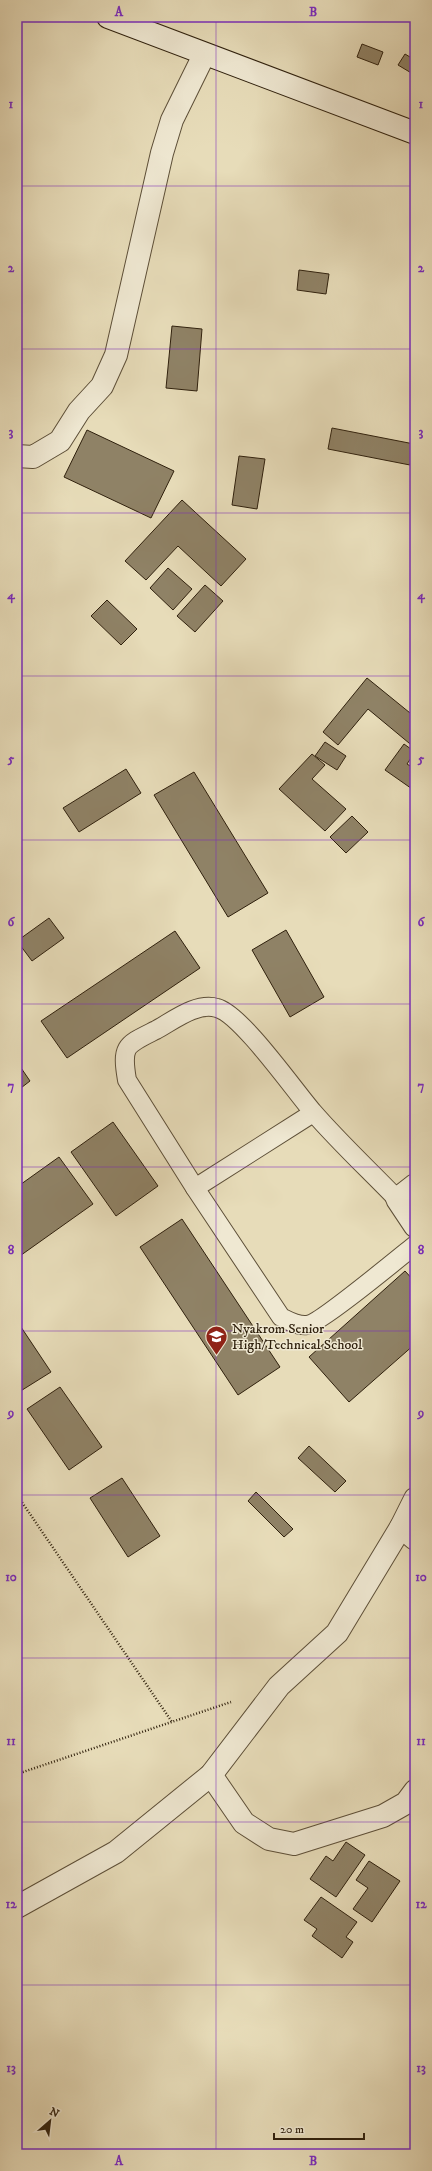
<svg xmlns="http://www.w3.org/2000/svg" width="432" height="2171" font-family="'IM FELL DW Pica',serif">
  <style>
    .building { fill: #8f8266; stroke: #2f200d }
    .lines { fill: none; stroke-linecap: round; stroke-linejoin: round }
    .lane-casing { stroke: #5d4f38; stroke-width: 20 }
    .street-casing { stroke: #5d4f38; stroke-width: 24 }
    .secondary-casing { stroke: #2f200d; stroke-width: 24 }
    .path { stroke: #2f200d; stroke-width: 2.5; stroke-dasharray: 1 2; stroke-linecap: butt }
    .lane { stroke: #efe8d2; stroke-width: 18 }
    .street { stroke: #efe8d2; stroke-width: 22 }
    .secondary { stroke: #efe8d2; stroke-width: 22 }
    .grid { fill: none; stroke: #7b2cbf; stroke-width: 1; stroke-opacity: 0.55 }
    .labels { text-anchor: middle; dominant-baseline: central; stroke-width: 3; stroke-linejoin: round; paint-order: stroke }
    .poi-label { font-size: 14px; fill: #2f200d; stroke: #efe8d2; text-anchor: start }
    .neatline { fill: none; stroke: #7b2cbf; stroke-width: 1.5 }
    .grid-label { font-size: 13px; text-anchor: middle; font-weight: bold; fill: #7b2cbf }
  </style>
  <rect width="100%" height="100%" fill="#e7dcb9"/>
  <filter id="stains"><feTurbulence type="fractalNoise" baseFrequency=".005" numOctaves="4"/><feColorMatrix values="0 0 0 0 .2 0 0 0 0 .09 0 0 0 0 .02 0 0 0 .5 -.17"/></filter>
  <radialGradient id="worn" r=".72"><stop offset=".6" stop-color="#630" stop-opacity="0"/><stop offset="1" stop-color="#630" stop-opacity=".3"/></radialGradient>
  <g class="building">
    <path d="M 362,44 L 383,52 L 378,65 L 357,57 Z"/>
    <path d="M 405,54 L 415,60 L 413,74 L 398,65 Z"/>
    <path d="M 299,270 L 329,274 L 326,294 L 297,290 Z"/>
    <path d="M 172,326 L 202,329 L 197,391 L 166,388 Z"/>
    <path d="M 332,428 L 414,444 L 410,465 L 328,449 Z"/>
    <path d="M 87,430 L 174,471 L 151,518 L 64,477 Z"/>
    <path d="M 239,456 L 265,459 L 257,509 L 232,505 Z"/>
    <path d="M 182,500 L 246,559 L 221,586 L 178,546 L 146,580 L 125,561 Z"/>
    <path d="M 168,568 L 192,589 L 173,610 L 150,588 Z"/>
    <path d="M 205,585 L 223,601 L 195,632 L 177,616 Z"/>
    <path d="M 107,600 L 137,629 L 121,645 L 91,616 Z"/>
    <path d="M 367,678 L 415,717 L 415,748 L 368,709 L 338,745 L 323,732 Z"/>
    <path d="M 325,742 L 346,756 L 337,770 L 315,756 Z"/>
    <path d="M 404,744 L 415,752 L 407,764 L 415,769 L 415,791 L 385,770 Z"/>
    <path d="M 312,754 L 325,765 L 312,779 L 346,809 L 325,831 L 279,789 Z"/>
    <path d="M 126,769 L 141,793 L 79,832 L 63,808 Z"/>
    <path d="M 194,772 L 268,893 L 228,917 L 154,795 Z"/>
    <path d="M 352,816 L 368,832 L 346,853 L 330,837 Z"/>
    <path d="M 49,918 L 64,938 L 32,961 L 17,941 Z"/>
    <path d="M 286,930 L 324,997 L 290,1017 L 252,950 Z"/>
    <path d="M 175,931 L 200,968 L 67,1058 L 41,1021 Z"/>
    <path d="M 17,1062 L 30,1081 L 17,1091 Z"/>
    <path d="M 113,1122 L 158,1186 L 116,1216 L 71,1152 Z"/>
    <path d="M 59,1157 L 93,1204 L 17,1258 L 17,1187 Z"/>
    <path d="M 182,1219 L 280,1367 L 238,1395 L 140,1247 Z"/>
    <path d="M 405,1271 L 415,1282 L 415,1344 L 349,1402 L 309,1357 Z"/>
    <path d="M 17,1321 L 51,1372 L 19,1392 L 17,1389 Z"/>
    <path d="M 60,1387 L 102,1447 L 69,1470 L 27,1409 Z"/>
    <path d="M 309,1446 L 346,1481 L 335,1492 L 298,1458 Z"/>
    <path d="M 122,1478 L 160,1536 L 128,1557 L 90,1498 Z"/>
    <path d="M 256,1492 L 293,1529 L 284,1537 L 248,1501 Z"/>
    <path d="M 346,1842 L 365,1855 L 336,1897 L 310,1879 L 326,1856 L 333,1861 Z"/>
    <path d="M 369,1861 L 400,1881 L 372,1922 L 353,1909 L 368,1888 L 356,1880 Z"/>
    <path d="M 321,1897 L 357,1922 L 346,1937 L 353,1942 L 342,1958 L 312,1936 L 317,1929 L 304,1920 Z"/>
  </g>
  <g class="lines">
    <defs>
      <g id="lane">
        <path d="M 195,1188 L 313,1113"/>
        <path d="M 397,1199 C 369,1170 339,1142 313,1112 C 294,1090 241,1014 217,1008 C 196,1002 173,1021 156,1030 C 126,1045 121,1045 127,1080 L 195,1188 L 281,1317 C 289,1321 297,1326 307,1325 C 319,1324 400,1257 415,1245"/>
      </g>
      <g id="street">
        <path d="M 17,456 L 33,457 L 60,441 L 79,411 L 102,386 L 116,355 L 162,153 L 172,120 L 204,55"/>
        <path d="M 415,1185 L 397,1199 L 415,1226"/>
        <path d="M 401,1527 L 415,1539"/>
        <path d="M 211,1775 L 244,1823 L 269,1839 L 294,1844 L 383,1816 L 406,1803 L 415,1791"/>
        <path d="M 17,1907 L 116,1852 L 211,1775 L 279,1686 L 337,1633 L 401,1527 L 415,1499"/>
      </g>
      <path id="secondary" d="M 108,17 L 415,133"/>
    </defs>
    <use href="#lane" class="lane-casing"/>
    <use href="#street" class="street-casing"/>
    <use href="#secondary" class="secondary-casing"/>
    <g class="path">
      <path d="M 17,1495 L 172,1722"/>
      <path d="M 17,1774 L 231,1702"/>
    </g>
    <use href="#lane" class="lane"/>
    <use href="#street" class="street"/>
    <use href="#secondary" class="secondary"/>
  </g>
  <path class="grid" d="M 216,17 L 216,2154M 17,186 L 415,186M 17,349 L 415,349M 17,513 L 415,513M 17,676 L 415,676M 17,840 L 415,840M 17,1004 L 415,1004M 17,1167 L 415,1167M 17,1331 L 415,1331M 17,1495 L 415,1495M 17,1658 L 415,1658M 17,1822 L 415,1822M 17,1985 L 415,1985"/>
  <defs>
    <symbol id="school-pin" viewBox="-11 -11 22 30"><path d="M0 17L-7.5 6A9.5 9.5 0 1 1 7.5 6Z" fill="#8f2418" stroke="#efe8d2"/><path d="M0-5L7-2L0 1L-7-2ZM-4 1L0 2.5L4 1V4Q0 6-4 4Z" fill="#fff"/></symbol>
  </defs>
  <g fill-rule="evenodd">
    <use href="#school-pin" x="204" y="1324" width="25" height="34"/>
  </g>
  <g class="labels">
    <g class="poi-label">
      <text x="232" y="1329">Nyakrom Senior<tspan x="232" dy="16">High/Technical School</tspan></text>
    </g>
  </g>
  <rect width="432" height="2171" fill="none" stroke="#e7dcb9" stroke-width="44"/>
  <g transform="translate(50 2121) rotate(28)" stroke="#efe8d2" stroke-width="3" paint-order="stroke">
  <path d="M0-3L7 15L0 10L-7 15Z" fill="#2f200d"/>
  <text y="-6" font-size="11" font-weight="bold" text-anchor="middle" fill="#2f200d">N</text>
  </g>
  <path d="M274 2133v6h90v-6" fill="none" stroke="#2f200d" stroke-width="2"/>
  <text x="280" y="2133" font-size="12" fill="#2f200d" stroke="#efe8d2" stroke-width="3" paint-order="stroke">20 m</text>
  <rect x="22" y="22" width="388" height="2127" class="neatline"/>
  <g class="grid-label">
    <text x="119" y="16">A</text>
    <text x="313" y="16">B</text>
    <text x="11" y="108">1</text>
    <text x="421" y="108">1</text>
    <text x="11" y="272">2</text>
    <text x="421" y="272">2</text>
    <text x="11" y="436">3</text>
    <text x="421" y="436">3</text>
    <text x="11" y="599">4</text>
    <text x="421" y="599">4</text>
    <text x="11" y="763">5</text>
    <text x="421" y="763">5</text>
    <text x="11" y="926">6</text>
    <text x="421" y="926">6</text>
    <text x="11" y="1090">7</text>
    <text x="421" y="1090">7</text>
    <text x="11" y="1254">8</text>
    <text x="421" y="1254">8</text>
    <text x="11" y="1417">9</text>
    <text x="421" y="1417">9</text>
    <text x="11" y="1581">10</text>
    <text x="421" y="1581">10</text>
    <text x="11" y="1745">11</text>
    <text x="421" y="1745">11</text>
    <text x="11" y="1908">12</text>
    <text x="421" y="1908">12</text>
    <text x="11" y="2072">13</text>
    <text x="421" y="2072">13</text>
    <text x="119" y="2165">A</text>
    <text x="313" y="2165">B</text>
  </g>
  <rect width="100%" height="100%" filter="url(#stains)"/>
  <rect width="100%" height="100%" fill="url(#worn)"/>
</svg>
